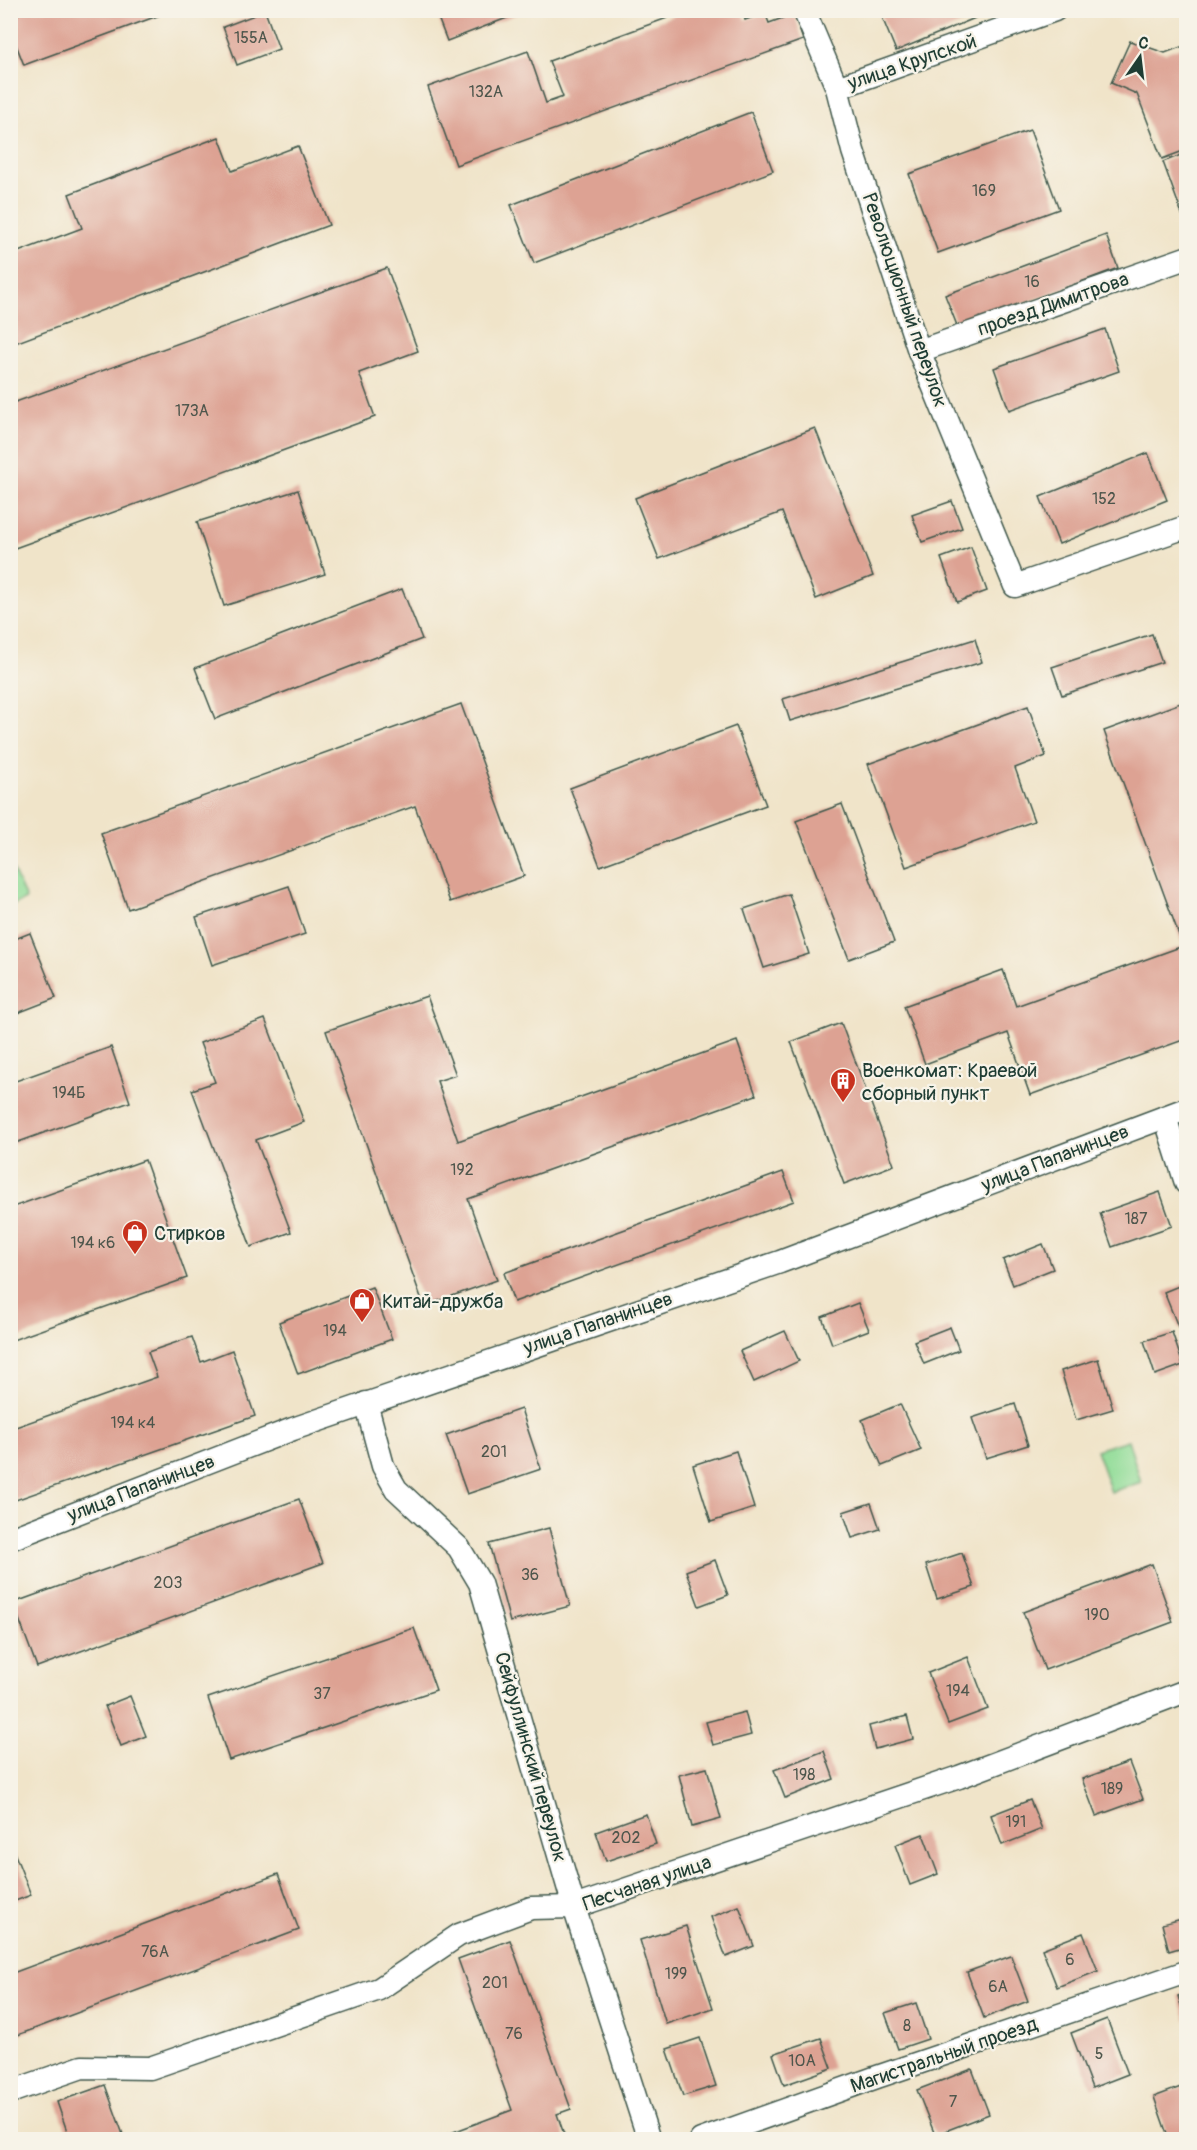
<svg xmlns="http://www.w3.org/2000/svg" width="1197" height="2150" font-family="Pangolin,sans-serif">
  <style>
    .green { fill: #93dd99; stroke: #598d66; stroke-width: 1.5 }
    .building { fill: #dda293 }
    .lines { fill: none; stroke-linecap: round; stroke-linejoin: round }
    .minor-casing { stroke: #3e564a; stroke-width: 25 }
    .minor { stroke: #fff; stroke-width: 22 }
    .labels { text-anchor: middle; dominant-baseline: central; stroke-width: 4.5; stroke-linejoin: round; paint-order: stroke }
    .number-label { font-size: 16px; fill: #4e564c }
    .street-label { font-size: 20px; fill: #1f3d34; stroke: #f7f3e8 }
    .poi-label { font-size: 20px; fill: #1f3d34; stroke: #f7f3e8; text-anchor: start }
  </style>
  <rect width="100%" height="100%" fill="#f7f3e8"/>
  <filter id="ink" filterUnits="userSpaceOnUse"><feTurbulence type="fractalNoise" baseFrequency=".0167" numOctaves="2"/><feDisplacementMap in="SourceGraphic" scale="12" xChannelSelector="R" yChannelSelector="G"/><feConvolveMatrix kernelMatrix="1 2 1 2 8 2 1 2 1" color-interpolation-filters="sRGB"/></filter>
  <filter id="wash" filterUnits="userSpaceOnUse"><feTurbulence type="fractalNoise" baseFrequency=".008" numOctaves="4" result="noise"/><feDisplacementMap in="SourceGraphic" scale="24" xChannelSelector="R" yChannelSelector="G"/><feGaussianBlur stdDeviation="1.35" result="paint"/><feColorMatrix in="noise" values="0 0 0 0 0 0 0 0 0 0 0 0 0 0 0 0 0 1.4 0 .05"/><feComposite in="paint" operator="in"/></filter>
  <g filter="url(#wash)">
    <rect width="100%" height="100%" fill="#f0e4c9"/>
    <g class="green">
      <path d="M 10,863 L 26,899 L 11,906 L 10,906 Z"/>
      <path d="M 1128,1440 L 1141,1482 L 1111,1492 L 1096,1450 Z"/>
    </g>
    <g id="blocks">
      <g class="building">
        <path d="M 28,10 L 158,10 L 160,15 L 24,65 L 10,29 L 10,17 Z"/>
        <path d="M 435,10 L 525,10 L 525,11 L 447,41 Z"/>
        <path d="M 689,10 L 742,10 L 745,20 L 765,13 L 769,23 L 794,14 L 803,40 L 456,165 L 428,87 L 528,51 L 546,103 L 563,97 L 549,61 Z"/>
        <path d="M 879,10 L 971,10 L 975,18 L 896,51 Z"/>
        <path d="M 265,11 L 279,49 L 237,65 L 223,27 Z"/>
        <path d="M 1130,41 L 1165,53 L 1186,45 L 1186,150 L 1162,159 L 1137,94 L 1111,83 Z"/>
        <path d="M 751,112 L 773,171 L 534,263 L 511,205 Z"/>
        <path d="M 1030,130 L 1059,209 L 938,253 L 909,174 Z"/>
        <path d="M 219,137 L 232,171 L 298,146 L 329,225 L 10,345 L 10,255 L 82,228 L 69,194 Z"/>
        <path d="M 1186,153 L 1186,225 L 1163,162 Z"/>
        <path d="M 1106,235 L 1118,268 L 958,328 L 945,295 Z"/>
        <path d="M 387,268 L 418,351 L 359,373 L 375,417 L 15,548 L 10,534 L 10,404 Z"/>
        <path d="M 1105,329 L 1119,371 L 1009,410 L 994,368 Z"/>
        <path d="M 815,428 L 873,576 L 816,599 L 782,512 L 659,559 L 635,498 Z"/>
        <path d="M 1148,453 L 1167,500 L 1059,544 L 1040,497 Z"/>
        <path d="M 298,490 L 325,574 L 224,606 L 197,522 Z"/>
        <path d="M 952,501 L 962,528 L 922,542 L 912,515 Z"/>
        <path d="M 971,547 L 987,591 L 957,602 L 941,558 Z"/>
        <path d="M 402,589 L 422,639 L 215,719 L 195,668 Z"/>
        <path d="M 1152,634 L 1162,662 L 1062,695 L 1052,667 Z"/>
        <path d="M 975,639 L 982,662 L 790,721 L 783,699 Z"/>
        <path d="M 1186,701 L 1186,1039 L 1030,1095 L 1008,1033 L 925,1064 L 904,1006 L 1003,970 L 1016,1006 L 1183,946 L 1104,731 Z"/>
        <path d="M 461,704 L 524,876 L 450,902 L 415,806 L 128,909 L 101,833 Z"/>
        <path d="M 1028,706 L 1046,756 L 1015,768 L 1034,821 L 906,867 L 868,764 Z"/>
        <path d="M 736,726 L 766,805 L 600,866 L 570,788 Z"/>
        <path d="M 842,804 L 894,942 L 849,959 L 796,821 Z"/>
        <path d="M 289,886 L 305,934 L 212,965 L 196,917 Z"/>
        <path d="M 789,894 L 809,954 L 764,968 L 744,909 Z"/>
        <path d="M 30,933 L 56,998 L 10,1016 L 10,941 Z"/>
        <path d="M 427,996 L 456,1075 L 437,1081 L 458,1141 L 737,1041 L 756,1095 L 468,1199 L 497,1280 L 424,1306 L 326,1031 Z"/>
        <path d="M 265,1019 L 304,1122 L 256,1140 L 291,1232 L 251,1247 L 192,1090 L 215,1082 L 200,1043 Z"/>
        <path d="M 841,1023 L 894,1165 L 844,1184 L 791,1042 Z"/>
        <path d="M 111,1047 L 130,1102 L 10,1145 L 10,1083 Z"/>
        <path d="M 145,1160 L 187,1278 L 10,1341 L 10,1208 Z"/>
        <path d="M 783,1172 L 794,1201 L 514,1302 L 504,1273 Z"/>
        <path d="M 1160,1192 L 1172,1226 L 1112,1247 L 1100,1213 Z"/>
        <path d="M 1043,1244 L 1053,1269 L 1013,1285 L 1003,1260 Z"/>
        <path d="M 1186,1283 L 1186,1326 L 1179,1329 L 1164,1292 Z"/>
        <path d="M 372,1287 L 392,1339 L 298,1374 L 279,1322 Z"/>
        <path d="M 858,1303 L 869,1330 L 832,1344 L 822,1317 Z"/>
        <path d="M 950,1327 L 959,1350 L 924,1364 L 914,1341 Z"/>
        <path d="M 785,1331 L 799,1361 L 754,1382 L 740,1351 Z"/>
        <path d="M 1172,1332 L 1183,1365 L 1155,1375 L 1144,1341 Z"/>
        <path d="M 192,1337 L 201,1362 L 232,1350 L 255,1416 L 10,1502 L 10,1429 L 157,1377 L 148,1352 Z"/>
        <path d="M 1098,1359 L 1113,1409 L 1076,1420 L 1061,1371 Z"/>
        <path d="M 900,1404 L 921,1450 L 882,1466 L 862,1420 Z"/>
        <path d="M 1015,1404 L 1028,1445 L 986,1458 L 972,1418 Z"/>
        <path d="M 521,1409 L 541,1469 L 467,1494 L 446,1435 Z"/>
        <path d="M 736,1451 L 754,1508 L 711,1522 L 693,1465 Z"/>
        <path d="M 299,1499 L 323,1563 L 37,1667 L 13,1603 Z"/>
        <path d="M 871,1503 L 880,1529 L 852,1538 L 843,1512 Z"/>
        <path d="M 549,1528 L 570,1606 L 510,1622 L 489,1544 Z"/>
        <path d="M 962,1553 L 974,1587 L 937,1599 L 926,1565 Z"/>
        <path d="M 715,1560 L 728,1595 L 699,1606 L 686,1571 Z"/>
        <path d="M 1152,1564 L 1173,1622 L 1045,1670 L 1023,1612 Z"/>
        <path d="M 414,1628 L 436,1690 L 229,1760 L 208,1698 Z"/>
        <path d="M 968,1657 L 988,1709 L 948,1724 L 928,1673 Z"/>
        <path d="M 130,1696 L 146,1736 L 121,1746 L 105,1706 Z"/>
        <path d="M 745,1712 L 751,1735 L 713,1745 L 706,1722 Z"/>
        <path d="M 907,1716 L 913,1739 L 875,1749 L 869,1726 Z"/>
        <path d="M 824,1751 L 834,1779 L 785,1798 L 774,1770 Z"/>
        <path d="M 1129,1762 L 1143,1799 L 1096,1816 L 1082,1779 Z"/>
        <path d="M 707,1768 L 721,1819 L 692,1827 L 679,1775 Z"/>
        <path d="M 1030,1800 L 1042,1829 L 1002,1845 L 991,1815 Z"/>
        <path d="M 646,1814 L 656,1844 L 606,1861 L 596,1832 Z"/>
        <path d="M 923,1834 L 938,1874 L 910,1885 L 895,1845 Z"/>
        <path d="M 10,1842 L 31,1895 L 10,1903 Z"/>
        <path d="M 278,1874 L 299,1930 L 15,2036 L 10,2025 L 10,1974 Z"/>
        <path d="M 739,1906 L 754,1946 L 726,1957 L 711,1917 Z"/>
        <path d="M 1186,1918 L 1186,1946 L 1169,1951 L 1162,1924 Z"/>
        <path d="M 686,1926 L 713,2008 L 666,2024 L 640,1940 Z"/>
        <path d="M 1083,1933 L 1098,1971 L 1057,1987 L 1042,1949 Z"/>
        <path d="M 510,1940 L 571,2109 L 557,2114 L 566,2140 L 432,2140 L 512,2110 L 458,1959 Z"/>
        <path d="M 1011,1956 L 1028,2001 L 984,2018 L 967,1972 Z"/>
        <path d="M 1186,1993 L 1186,2021 L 1178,1996 Z"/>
        <path d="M 916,2003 L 928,2039 L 898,2049 L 885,2013 Z"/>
        <path d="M 1107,2019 L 1128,2074 L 1092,2088 L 1071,2033 Z"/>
        <path d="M 700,2038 L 716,2086 L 683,2096 L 667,2049 Z"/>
        <path d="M 821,2038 L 832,2068 L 784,2085 L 773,2054 Z"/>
        <path d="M 972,2069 L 989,2114 L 935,2135 L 917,2090 Z"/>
        <path d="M 105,2085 L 125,2140 L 70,2140 L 57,2102 Z"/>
        <path d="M 1186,2085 L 1186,2135 L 1169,2140 L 1154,2097 Z"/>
      </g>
    </g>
  </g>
  <g filter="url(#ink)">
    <use href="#blocks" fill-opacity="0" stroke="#3e564a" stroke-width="1.5"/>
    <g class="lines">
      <defs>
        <g id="minor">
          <path d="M 804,10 L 837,88 L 853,151 L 919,351 L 1015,586 L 1186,527"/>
          <path d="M 837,88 L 1055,10"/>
          <path d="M 919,351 L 1186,258"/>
          <path d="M 1165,1117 L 1186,1183"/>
          <path d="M 366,1403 L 383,1466 L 396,1489 L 459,1548 L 480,1583 L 574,1907 L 649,2140"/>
          <path d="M 10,1539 L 293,1429 L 780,1262 L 1186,1109"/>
          <path d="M 10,2092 L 82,2067 L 150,2068 L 379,1989 L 459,1935 L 531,1908 L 574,1907 L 959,1777 L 1186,1691"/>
          <path d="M 701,2140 L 877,2077 L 1186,1972"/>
        </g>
      </defs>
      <use href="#minor" class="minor-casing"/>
      <use href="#minor" class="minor"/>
    </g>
  </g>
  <defs>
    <symbol id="building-pin" viewBox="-11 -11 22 30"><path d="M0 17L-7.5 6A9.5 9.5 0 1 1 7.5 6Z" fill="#c8321e" stroke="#f7f3e8"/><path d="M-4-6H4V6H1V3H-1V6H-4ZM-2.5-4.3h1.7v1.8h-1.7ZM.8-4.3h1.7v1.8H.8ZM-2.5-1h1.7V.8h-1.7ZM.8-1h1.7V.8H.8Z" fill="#fff"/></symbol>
    <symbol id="shop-pin" viewBox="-11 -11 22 30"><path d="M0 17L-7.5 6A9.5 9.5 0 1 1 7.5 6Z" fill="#c8321e" stroke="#f7f3e8"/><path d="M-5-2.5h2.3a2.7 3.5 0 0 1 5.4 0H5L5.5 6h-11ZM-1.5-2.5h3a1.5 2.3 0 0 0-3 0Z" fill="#fff"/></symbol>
  </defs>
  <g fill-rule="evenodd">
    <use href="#building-pin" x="828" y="1066" width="30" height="40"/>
    <use href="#shop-pin" x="120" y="1218" width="30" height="40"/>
    <use href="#shop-pin" x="347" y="1286" width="30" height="40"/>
  </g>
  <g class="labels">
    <g class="number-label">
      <text x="251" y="38">155А</text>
      <text x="486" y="92">132А</text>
      <text x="984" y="191">169</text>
      <text x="1032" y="282">16</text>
      <text x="192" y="411">173А</text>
      <text x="1104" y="499">152</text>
      <text x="69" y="1093">194Б</text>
      <text x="462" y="1170">192</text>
      <text x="1136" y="1219">187</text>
      <text x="93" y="1243">194 к6</text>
      <text x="335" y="1331">194</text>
      <text x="133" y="1423">194 к4</text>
      <text x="494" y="1452">201</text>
      <text x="530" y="1575">36</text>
      <text x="168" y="1583">203</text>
      <text x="1097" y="1615">190</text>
      <text x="958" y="1691">194</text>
      <text x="322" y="1694">37</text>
      <text x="804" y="1775">198</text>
      <text x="1112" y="1789">189</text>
      <text x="1016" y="1822">191</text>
      <text x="626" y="1838">202</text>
      <text x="155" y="1952">76А</text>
      <text x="1070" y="1960">6</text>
      <text x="676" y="1974">199</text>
      <text x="495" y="1983">201</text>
      <text x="998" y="1987">6А</text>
      <text x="907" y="2026">8</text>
      <text x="514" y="2034">76</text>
      <text x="1099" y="2054">5</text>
      <text x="802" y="2061">10А</text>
      <text x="953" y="2102">7</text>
    </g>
    <g class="street-label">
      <text transform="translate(912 62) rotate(-19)">улица Крупской</text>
      <text transform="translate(905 300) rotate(71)">Революционный переулок</text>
      <text transform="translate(1053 304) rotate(-19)">проезд Димитрова</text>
      <text transform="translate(1055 1158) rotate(-21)">улица Папанинцев</text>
      <text transform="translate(598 1323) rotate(-19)">улица Папанинцев</text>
      <text transform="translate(141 1488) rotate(-21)">улица Папанинцев</text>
      <text transform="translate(531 1757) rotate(74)">Сейфуллинский переулок</text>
      <text transform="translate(647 1883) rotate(-19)">Песчаная улица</text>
      <text transform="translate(944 2055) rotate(-19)">Магистральный проезд</text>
    </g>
    <g class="poi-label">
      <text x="862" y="1070">Военкомат: Краевой<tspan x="862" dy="23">сборный пункт</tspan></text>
      <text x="154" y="1233">Стирков</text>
      <text x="382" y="1301">Китай-дружба</text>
    </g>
  </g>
  <rect width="1197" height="2150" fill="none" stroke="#f7f3e8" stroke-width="36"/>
  <g transform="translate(1140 57) rotate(14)" stroke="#f7f3e8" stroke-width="4.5" paint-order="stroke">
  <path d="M0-4.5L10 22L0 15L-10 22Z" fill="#1f3d34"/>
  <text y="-9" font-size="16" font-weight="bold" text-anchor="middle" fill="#1f3d34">С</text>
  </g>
</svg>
